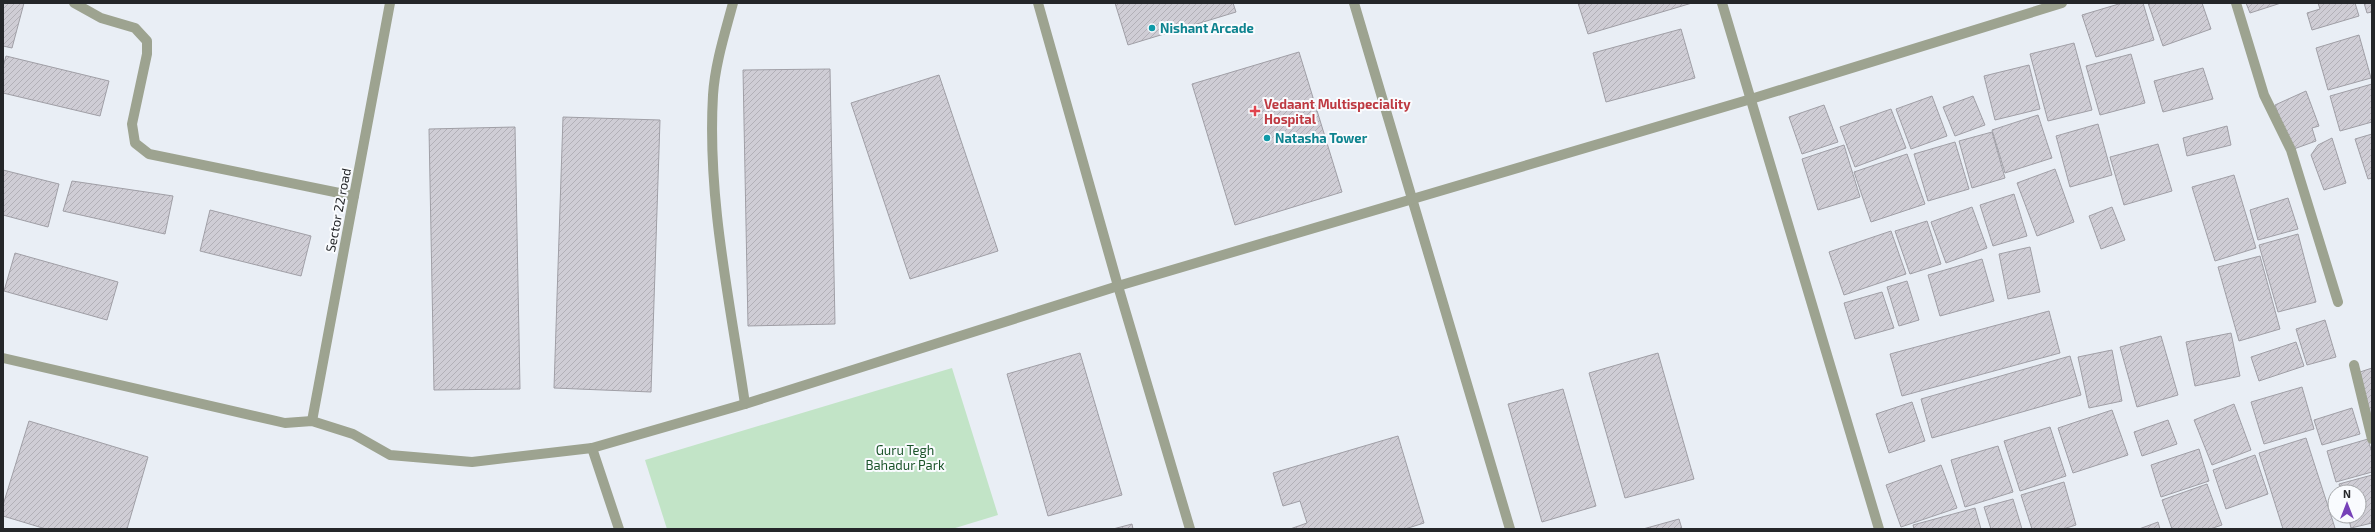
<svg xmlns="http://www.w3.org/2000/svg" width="2375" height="532" font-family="'Exo 2',sans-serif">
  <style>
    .green { fill: #c2e4c7 }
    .building { fill: url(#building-hatch); stroke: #a09fa6 }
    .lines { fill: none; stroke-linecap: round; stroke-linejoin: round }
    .service { stroke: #9da390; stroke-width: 10 }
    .minor { stroke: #9da390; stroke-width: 10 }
    .culture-dot { fill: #0f9aa8; stroke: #f9fbfe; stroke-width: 1.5 }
    .health-dot { fill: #e0444e; stroke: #f9fbfe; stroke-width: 1.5 }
    .labels { text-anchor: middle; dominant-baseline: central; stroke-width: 4; stroke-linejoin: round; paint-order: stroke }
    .culture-label { font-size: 13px; font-weight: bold; fill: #0d838f; stroke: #f9fbfe; text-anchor: start }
    .health-label { font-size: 13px; font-weight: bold; fill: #be3a42; stroke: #f9fbfe; text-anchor: start }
    .street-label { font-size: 13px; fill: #242629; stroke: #f9fbfe }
    .park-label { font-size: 13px; fill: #1b542a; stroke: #f9fbfe }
  </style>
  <defs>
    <pattern id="building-hatch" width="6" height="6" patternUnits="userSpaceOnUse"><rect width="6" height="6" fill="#cfcdd5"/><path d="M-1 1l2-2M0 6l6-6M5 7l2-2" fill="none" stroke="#b2b0b7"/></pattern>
  </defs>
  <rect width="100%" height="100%" fill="#e9eef5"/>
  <path class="green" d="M 952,368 L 998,515 L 952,529 L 667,529 L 645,460 Z"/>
  <g class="building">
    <path d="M 3,3 L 24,3 L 12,48 L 3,46 Z"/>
    <path d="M 1115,3 L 1233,3 L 1236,12 L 1128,45 Z"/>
    <path d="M 1578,3 L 1692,3 L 1588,34 Z"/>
    <path d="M 2122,3 L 2143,3 L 2154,40 L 2096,57 L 2082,15 Z"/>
    <path d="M 2148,3 L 2202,3 L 2211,29 L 2163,46 Z"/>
    <path d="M 2246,3 L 2281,3 L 2250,13 Z"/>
    <path d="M 2318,3 L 2355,3 L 2359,16 L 2312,30 L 2307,13 L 2320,9 Z"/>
    <path d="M 2364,3 L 2372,3 L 2372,12 L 2367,13 Z"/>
    <path d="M 1681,29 L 1695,78 L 1606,102 L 1593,53 Z"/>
    <path d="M 2359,35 L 2371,78 L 2328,90 L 2316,48 Z"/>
    <path d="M 2074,43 L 2092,110 L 2048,121 L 2030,54 Z"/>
    <path d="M 1299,52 L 1342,192 L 1235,225 L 1192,84 Z"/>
    <path d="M 2131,54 L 2145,103 L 2100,115 L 2086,66 Z"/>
    <path d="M 6,56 L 109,81 L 100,116 L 3,93 L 3,67 Z"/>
    <path d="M 2029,65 L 2040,109 L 1995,120 L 1984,76 Z"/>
    <path d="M 2203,68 L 2213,99 L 2163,112 L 2154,81 Z"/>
    <path d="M 830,69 L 835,324 L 748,326 L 743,70 Z"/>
    <path d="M 939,75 L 998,251 L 910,279 L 851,103 Z"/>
    <path d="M 2372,84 L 2372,122 L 2340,131 L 2330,96 Z"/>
    <path d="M 2306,91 L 2319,126 L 2312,128 L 2316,141 L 2291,150 L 2275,105 Z"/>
    <path d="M 1932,96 L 1947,136 L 1911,149 L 1896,109 Z"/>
    <path d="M 1973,96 L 1985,125 L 1955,136 L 1943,107 Z"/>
    <path d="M 1824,105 L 1838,142 L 1802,154 L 1789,117 Z"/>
    <path d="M 1891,109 L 1906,148 L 1855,167 L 1840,127 Z"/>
    <path d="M 2038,115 L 2052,158 L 2005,173 L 1992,130 Z"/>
    <path d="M 563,117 L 660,120 L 651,392 L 554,388 Z"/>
    <path d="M 2098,124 L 2112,175 L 2070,187 L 2056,136 Z"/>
    <path d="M 2227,126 L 2231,145 L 2187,156 L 2183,138 Z"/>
    <path d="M 515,127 L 520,389 L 434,390 L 429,129 Z"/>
    <path d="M 1992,132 L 2005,178 L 1972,188 L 1959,141 Z"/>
    <path d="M 2372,134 L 2372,178 L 2368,179 L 2355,139 Z"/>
    <path d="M 2332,138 L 2346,183 L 2324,190 L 2311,155 L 2318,145 Z"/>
    <path d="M 1955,142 L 1969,189 L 1928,201 L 1914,154 Z"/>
    <path d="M 2158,144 L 2172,191 L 2124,205 L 2110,157 Z"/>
    <path d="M 1844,145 L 1860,197 L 1818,210 L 1802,159 Z"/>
    <path d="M 1907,154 L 1925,204 L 1871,222 L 1854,172 Z"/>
    <path d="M 2055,169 L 2074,222 L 2037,236 L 2017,183 Z"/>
    <path d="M 3,170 L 59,184 L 48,227 L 3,215 Z"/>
    <path d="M 2234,175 L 2256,248 L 2215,261 L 2192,187 Z"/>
    <path d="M 72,181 L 173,196 L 165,234 L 63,211 Z"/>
    <path d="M 2014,194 L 2027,236 L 1993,246 L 1980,205 Z"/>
    <path d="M 2288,198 L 2298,229 L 2258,240 L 2250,210 Z"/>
    <path d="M 1972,207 L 1987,248 L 1946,263 L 1931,222 Z"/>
    <path d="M 2112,207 L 2125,240 L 2101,249 L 2089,216 Z"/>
    <path d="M 210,210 L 311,236 L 301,276 L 200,251 Z"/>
    <path d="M 1927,221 L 1941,264 L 1910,274 L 1895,231 Z"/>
    <path d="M 1891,231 L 1906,274 L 1844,295 L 1829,252 Z"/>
    <path d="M 2298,234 L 2316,302 L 2278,312 L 2259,245 Z"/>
    <path d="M 2030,247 L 2040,292 L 2008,299 L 1999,254 Z"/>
    <path d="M 15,253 L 118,282 L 107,320 L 4,291 Z"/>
    <path d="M 2260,256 L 2280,329 L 2239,341 L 2218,267 Z"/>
    <path d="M 1982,259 L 1994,301 L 1940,316 L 1928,275 Z"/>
    <path d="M 1907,281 L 1919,320 L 1899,326 L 1887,287 Z"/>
    <path d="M 1882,292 L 1894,328 L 1855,339 L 1844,303 Z"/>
    <path d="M 2049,311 L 2060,353 L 1902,396 L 1890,354 Z"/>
    <path d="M 2325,320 L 2336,357 L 2307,365 L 2296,329 Z"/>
    <path d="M 2231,333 L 2240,376 L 2195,386 L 2186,342 Z"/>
    <path d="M 2161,336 L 2178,395 L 2137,407 L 2120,347 Z"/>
    <path d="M 2296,342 L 2304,366 L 2259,381 L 2251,357 Z"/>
    <path d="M 2112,350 L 2122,401 L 2089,408 L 2078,357 Z"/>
    <path d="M 1080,353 L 1122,495 L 1048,516 L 1007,374 Z"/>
    <path d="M 1658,353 L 1694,479 L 1625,498 L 1589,373 Z"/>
    <path d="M 2070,356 L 2081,395 L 1932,438 L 1921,399 Z"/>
    <path d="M 2372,368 L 2372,417 L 2371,417 L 2360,372 Z"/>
    <path d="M 2302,387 L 2314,429 L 2264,444 L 2251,402 Z"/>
    <path d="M 1563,389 L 1596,506 L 1542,522 L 1508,404 Z"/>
    <path d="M 1912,402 L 1925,441 L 1889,453 L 1876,414 Z"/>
    <path d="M 2234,404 L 2251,450 L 2212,465 L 2194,420 Z"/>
    <path d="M 2352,408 L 2360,434 L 2322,445 L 2314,420 Z"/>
    <path d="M 2112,410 L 2128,455 L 2073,473 L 2058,428 Z"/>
    <path d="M 2168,420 L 2177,444 L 2142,456 L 2134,432 Z"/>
    <path d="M 29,421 L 148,457 L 127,529 L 46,529 L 3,516 L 3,505 Z"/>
    <path d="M 2050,427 L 2066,476 L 2020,491 L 2004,441 Z"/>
    <path d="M 1398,436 L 1424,523 L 1405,529 L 1290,529 L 1307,523 L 1300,501 L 1283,506 L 1273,473 Z"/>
    <path d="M 2306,438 L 2335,528 L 2333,529 L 2283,529 L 2259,453 Z"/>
    <path d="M 2368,439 L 2372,453 L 2372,472 L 2336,482 L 2327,451 Z"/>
    <path d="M 1998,446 L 2013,492 L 1965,507 L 1951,460 Z"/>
    <path d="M 2199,449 L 2209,481 L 2161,497 L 2151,465 Z"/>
    <path d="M 2255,455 L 2268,494 L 2226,509 L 2213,470 Z"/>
    <path d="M 1941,465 L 1957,508 L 1901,527 L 1886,485 Z"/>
    <path d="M 2372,475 L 2372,523 L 2351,528 L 2348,516 L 2359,516 L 2359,492 L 2341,492 L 2339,484 Z"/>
    <path d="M 2064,482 L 2076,525 L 2063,529 L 2032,529 L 2021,495 Z"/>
    <path d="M 2207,484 L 2222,525 L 2210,529 L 2172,529 L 2162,500 Z"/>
    <path d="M 2013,499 L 2022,529 L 1991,529 L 1984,507 Z"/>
    <path d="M 1975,508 L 1981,529 L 1914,529 L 1913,525 Z"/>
    <path d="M 1679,519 L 1682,529 L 1643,529 Z"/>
    <path d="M 2158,522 L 2160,529 L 2139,529 Z"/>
    <path d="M 1132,524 L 1133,529 L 1113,529 Z"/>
  </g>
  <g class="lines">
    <path class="service" d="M 733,3 C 725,33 715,64 713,95 C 707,199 730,301 745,404"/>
    <g class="minor">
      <path d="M 74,3 L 101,18 L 135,28 L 147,41 L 147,54 L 132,124 L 135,143 L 149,154 L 354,196"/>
      <path d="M 1038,3 L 1118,286 L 1190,529"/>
      <path d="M 1354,3 L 1510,529"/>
      <path d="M 1722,3 L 1879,529"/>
      <path d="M 2236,3 L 2264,95 L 2291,150 L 2338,302"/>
      <path d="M 3,358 L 285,423 L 312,421 L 353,434 L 390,455 L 472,462 L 592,448 L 745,404 L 1118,286 L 1751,99 L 2062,3"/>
      <path d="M 2354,365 L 2372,439"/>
      <path d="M 312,421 L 390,3"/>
      <path d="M 592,448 L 619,529"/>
    </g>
  </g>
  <g class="culture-dot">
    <circle cx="1152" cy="28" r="4"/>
    <circle cx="1267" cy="138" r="4"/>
  </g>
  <path class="health-dot" d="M1253 105h4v4h4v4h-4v4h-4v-4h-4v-4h4z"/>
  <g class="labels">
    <g class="culture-label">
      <text x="1160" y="28">Nishant Arcade</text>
      <text x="1275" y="138">Natasha Tower</text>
    </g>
    <g class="health-label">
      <text x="1264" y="104">Vedaant Multispeciality<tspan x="1264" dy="15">Hospital</tspan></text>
    </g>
    <g class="street-label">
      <text transform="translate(338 210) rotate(-79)">Sector 22 road</text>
    </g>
    <g class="park-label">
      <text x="905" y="450">Guru Tegh<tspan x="905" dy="15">Bahadur Park</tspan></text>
    </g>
  </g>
  <rect width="2375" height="532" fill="none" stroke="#242629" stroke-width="8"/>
  <g transform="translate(2347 504)"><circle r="19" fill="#f9fbfe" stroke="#a4a6a9"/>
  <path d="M0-3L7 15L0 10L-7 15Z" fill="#7641b8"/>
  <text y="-6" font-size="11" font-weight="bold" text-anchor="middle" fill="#242629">N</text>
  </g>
</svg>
